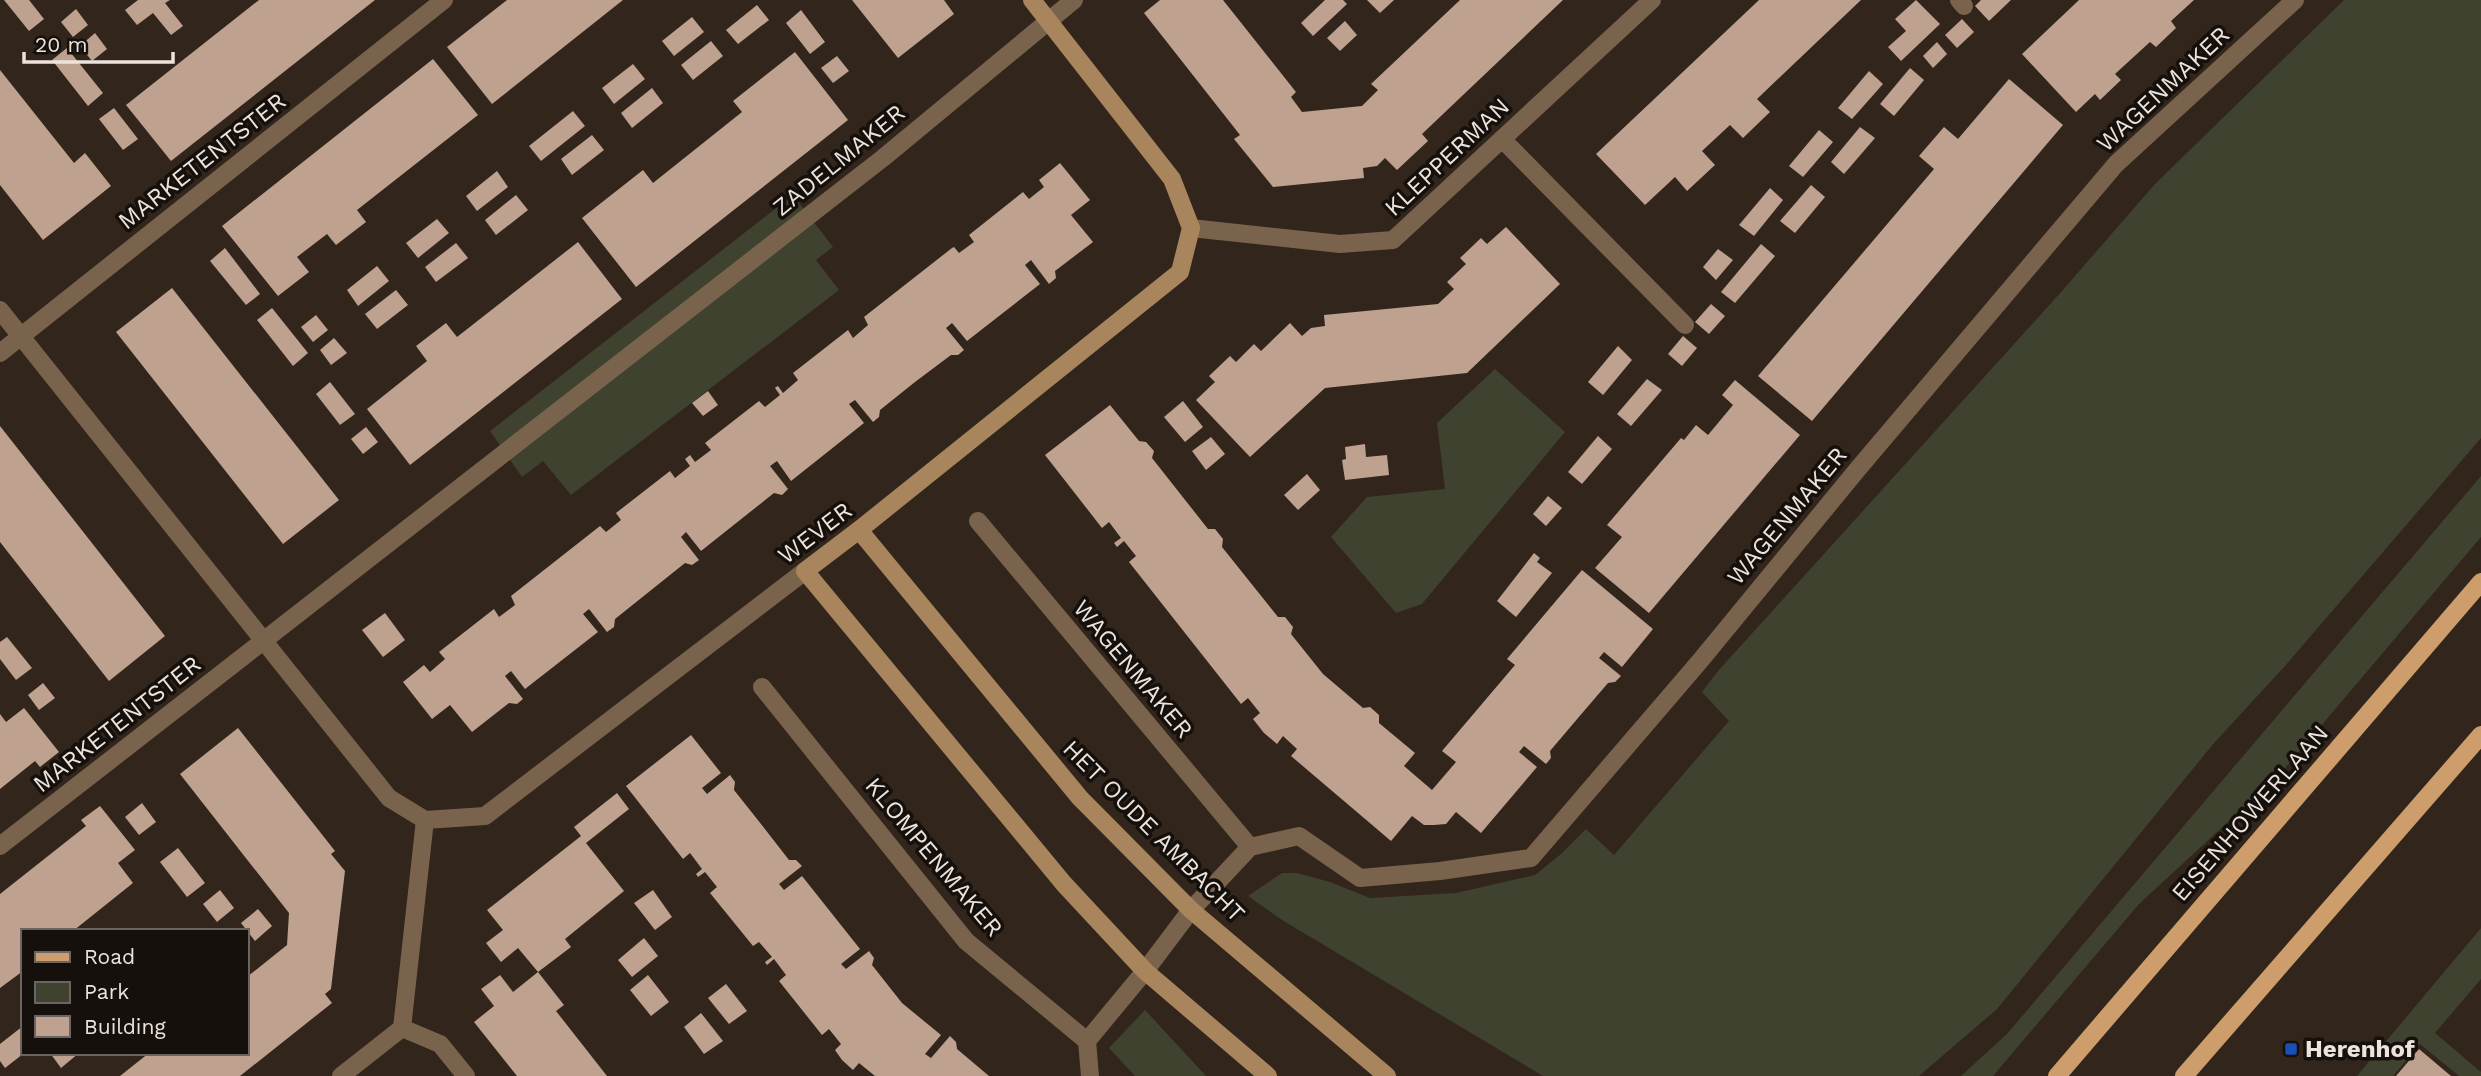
<svg xmlns="http://www.w3.org/2000/svg" width="2481" height="1076" font-family="'Work Sans',sans-serif">
  <style>
    .green { fill: #3f422f }
    .building { fill: #bea28f }
    .lines { fill: none; stroke-linecap: round; stroke-linejoin: round }
    .street { stroke: #7a634c; stroke-width: 18 }
    .secondary { stroke: #a9855e; stroke-width: 18 }
    .primary { stroke: #cd9e6c; stroke-width: 18 }
    .transit-dot { fill: #1a4fb4; stroke: #15100c; stroke-width: 2.5 }
    .labels { text-anchor: middle; dominant-baseline: central; stroke-width: 7; stroke-linejoin: round; paint-order: stroke }
    .street-label { font-size: 24px; fill: #ece3dd; stroke: #15100c }
    .poi-label { font-size: 24px; font-weight: bold; fill: #ece3dd; stroke: #15100c; text-anchor: start }
  </style>
  <rect width="100%" height="100%" fill="#32251c"/>
  <g class="green">
    <path d="M 2344,0 L 2481,0 L 2481,438 L 2285,666 L 2214,743 L 1997,1009 L 1919,1076 L 1543,1076 L 1282,920 L 1248,896 L 1282,873 L 1297,873 L 1330,882 L 1370,898 L 1456,893 L 1535,875 L 1561,854 L 1586,829 L 1614,855 L 1729,721 L 1702,692 L 1718,671 L 2062,291 L 2155,184 Z"/>
    <path d="M 793,195 L 833,247 L 816,260 L 839,290 L 571,495 L 543,461 L 522,477 L 490,431 Z"/>
    <path d="M 1495,369 L 1565,432 L 1422,604 L 1396,613 L 1331,537 L 1367,497 L 1445,489 L 1437,423 Z"/>
    <path d="M 2481,476 L 2481,537 L 2281,773 L 2139,904 L 1993,1076 L 1961,1076 L 2007,1034 Z"/>
    <path d="M 2481,928 L 2481,979 L 2435,1033 L 2481,1072 L 2481,1076 L 2459,1076 L 2420,1044 L 2393,1076 L 2357,1076 Z"/>
    <path d="M 1145,1010 L 1206,1076 L 1135,1076 L 1109,1048 Z"/>
  </g>
  <g class="building">
    <path d="M 4,0 L 29,0 L 44,19 L 29,31 Z"/>
    <path d="M 138,0 L 170,0 L 165,3 L 183,26 L 171,35 L 153,13 L 137,25 L 125,10 Z"/>
    <path d="M 259,0 L 375,0 L 171,161 L 126,105 Z"/>
    <path d="M 507,0 L 623,0 L 492,104 L 447,47 Z"/>
    <path d="M 852,0 L 944,0 L 954,14 L 898,58 Z"/>
    <path d="M 1160,0 L 1223,0 L 1296,92 L 1291,97 L 1302,112 L 1362,106 L 1378,90 L 1371,84 L 1460,0 L 1563,0 L 1422,134 L 1428,141 L 1397,170 L 1385,158 L 1377,166 L 1363,168 L 1364,178 L 1273,187 L 1234,139 L 1240,135 L 1144,13 Z"/>
    <path d="M 1325,0 L 1343,0 L 1347,4 L 1313,36 L 1301,23 Z"/>
    <path d="M 1367,0 L 1394,0 L 1380,13 Z"/>
    <path d="M 1759,0 L 1861,0 L 1757,99 L 1770,112 L 1743,138 L 1730,125 L 1702,151 L 1715,165 L 1687,191 L 1675,177 L 1645,205 L 1596,154 Z"/>
    <path d="M 1916,0 L 1940,24 L 1901,61 L 1888,47 L 1906,31 L 1895,19 Z"/>
    <path d="M 1981,0 L 2011,0 L 1989,21 L 1975,6 Z"/>
    <path d="M 2079,0 L 2194,0 L 2171,21 L 2176,28 L 2156,47 L 2150,42 L 2115,74 L 2121,80 L 2100,100 L 2095,94 L 2076,112 L 2022,54 Z"/>
    <path d="M 757,5 L 769,20 L 738,44 L 726,30 Z"/>
    <path d="M 76,9 L 88,25 L 73,37 L 61,22 Z"/>
    <path d="M 801,10 L 825,42 L 810,54 L 786,23 Z"/>
    <path d="M 692,17 L 704,32 L 674,56 L 662,41 Z"/>
    <path d="M 1962,19 L 1974,32 L 1957,48 L 1945,35 Z"/>
    <path d="M 1345,21 L 1357,35 L 1340,51 L 1327,38 Z"/>
    <path d="M 95,33 L 107,49 L 92,61 L 80,46 Z"/>
    <path d="M 711,41 L 723,56 L 693,80 L 681,65 Z"/>
    <path d="M 1937,42 L 1947,54 L 1933,68 L 1923,56 Z"/>
    <path d="M 67,48 L 103,93 L 88,106 L 52,60 Z"/>
    <path d="M 795,52 L 848,120 L 636,287 L 582,218 L 643,170 L 653,183 L 742,112 L 733,101 Z"/>
    <path d="M 837,56 L 849,71 L 833,83 L 821,68 Z"/>
    <path d="M 433,59 L 478,115 L 357,210 L 366,222 L 336,245 L 327,234 L 297,257 L 309,272 L 278,296 L 222,226 Z"/>
    <path d="M 633,64 L 645,79 L 614,104 L 602,88 Z"/>
    <path d="M 1910,68 L 1924,80 L 1894,116 L 1880,104 Z"/>
    <path d="M 0,70 L 74,163 L 85,153 L 111,186 L 43,240 L 0,185 Z"/>
    <path d="M 1869,71 L 1883,84 L 1852,119 L 1838,108 Z"/>
    <path d="M 2009,79 L 2063,125 L 1812,421 L 1758,376 L 1934,169 L 1919,156 L 1944,127 L 1958,139 Z"/>
    <path d="M 652,88 L 663,103 L 632,128 L 621,113 Z"/>
    <path d="M 114,108 L 138,139 L 123,150 L 99,119 Z"/>
    <path d="M 573,111 L 585,126 L 541,161 L 529,146 Z"/>
    <path d="M 1860,127 L 1875,138 L 1844,174 L 1831,162 Z"/>
    <path d="M 1819,130 L 1833,142 L 1803,177 L 1789,166 Z"/>
    <path d="M 592,135 L 604,150 L 572,175 L 561,159 Z"/>
    <path d="M 1060,163 L 1090,200 L 1071,215 L 1093,242 L 1055,271 L 1056,278 L 1049,284 L 1031,260 L 1025,265 L 1040,284 L 967,341 L 952,323 L 946,328 L 964,350 L 958,355 L 951,355 L 915,382 L 880,410 L 879,417 L 873,422 L 855,400 L 849,404 L 864,423 L 791,481 L 777,461 L 770,466 L 788,489 L 782,495 L 774,493 L 701,551 L 686,532 L 681,537 L 699,560 L 692,565 L 685,563 L 615,619 L 614,627 L 607,632 L 589,609 L 583,614 L 598,632 L 525,689 L 511,671 L 505,676 L 523,699 L 517,704 L 509,703 L 472,732 L 450,705 L 432,719 L 403,682 L 424,665 L 430,672 L 445,659 L 439,652 L 494,609 L 499,617 L 515,605 L 511,596 L 600,526 L 606,532 L 621,520 L 616,513 L 670,471 L 675,478 L 690,466 L 685,459 L 690,455 L 695,462 L 711,450 L 705,443 L 759,401 L 765,407 L 780,395 L 775,388 L 776,387 L 778,386 L 783,393 L 798,380 L 793,373 L 848,330 L 853,338 L 868,325 L 864,317 L 952,248 L 954,247 L 959,253 L 974,242 L 969,235 L 1023,192 L 1029,199 L 1044,187 L 1039,180 Z"/>
    <path d="M 497,171 L 508,187 L 477,211 L 466,196 Z"/>
    <path d="M 1811,185 L 1825,197 L 1795,233 L 1780,221 Z"/>
    <path d="M 1770,188 L 1783,200 L 1754,236 L 1739,225 Z"/>
    <path d="M 516,195 L 528,210 L 496,235 L 485,220 Z"/>
    <path d="M 437,219 L 449,233 L 418,258 L 406,243 Z"/>
    <path d="M 1506,227 L 1560,284 L 1467,373 L 1325,388 L 1250,457 L 1196,400 L 1215,382 L 1209,376 L 1230,356 L 1236,362 L 1254,344 L 1261,351 L 1290,323 L 1302,336 L 1311,328 L 1325,326 L 1324,315 L 1438,304 L 1454,289 L 1447,282 L 1466,264 L 1460,258 L 1481,238 L 1487,244 Z"/>
    <path d="M 578,242 L 622,299 L 410,465 L 367,409 L 427,361 L 416,346 L 446,323 L 457,337 Z"/>
    <path d="M 456,243 L 468,258 L 436,282 L 425,267 Z"/>
    <path d="M 1761,244 L 1775,256 L 1735,303 L 1721,292 Z"/>
    <path d="M 225,248 L 260,294 L 246,305 L 210,261 Z"/>
    <path d="M 1718,249 L 1733,260 L 1716,280 L 1703,267 Z"/>
    <path d="M 377,266 L 389,281 L 358,306 L 347,290 Z"/>
    <path d="M 172,288 L 339,500 L 283,544 L 116,332 Z"/>
    <path d="M 396,290 L 408,305 L 377,329 L 365,314 Z"/>
    <path d="M 1711,304 L 1725,316 L 1709,334 L 1695,322 Z"/>
    <path d="M 272,308 L 308,353 L 293,366 L 257,320 Z"/>
    <path d="M 316,315 L 328,330 L 313,342 L 301,327 Z"/>
    <path d="M 1683,336 L 1697,348 L 1682,366 L 1668,354 Z"/>
    <path d="M 334,338 L 347,353 L 331,365 L 320,350 Z"/>
    <path d="M 1618,346 L 1632,360 L 1603,395 L 1588,382 Z"/>
    <path d="M 1647,379 L 1662,390 L 1631,426 L 1617,414 Z"/>
    <path d="M 1735,380 L 1800,435 L 1649,613 L 1595,568 L 1622,537 L 1607,525 L 1681,438 L 1684,440 L 1696,425 L 1708,435 L 1733,405 L 1722,395 Z"/>
    <path d="M 330,382 L 355,414 L 340,425 L 316,394 Z"/>
    <path d="M 708,391 L 718,405 L 703,416 L 692,403 Z"/>
    <path d="M 1183,401 L 1203,427 L 1185,442 L 1164,417 Z"/>
    <path d="M 1110,405 L 1139,441 L 1146,442 L 1154,451 L 1152,458 L 1208,529 L 1215,529 L 1223,539 L 1222,547 L 1278,617 L 1285,617 L 1293,627 L 1291,634 L 1323,674 L 1363,708 L 1370,707 L 1379,715 L 1379,723 L 1415,753 L 1404,766 L 1432,790 L 1456,762 L 1442,751 L 1515,665 L 1507,659 L 1582,570 L 1653,629 L 1622,667 L 1604,652 L 1599,658 L 1621,676 L 1615,682 L 1608,683 L 1578,718 L 1550,751 L 1551,758 L 1546,764 L 1524,746 L 1519,752 L 1537,767 L 1481,833 L 1456,812 L 1446,824 L 1434,825 L 1424,825 L 1412,816 L 1391,841 L 1291,756 L 1297,749 L 1283,736 L 1277,744 L 1264,733 L 1253,719 L 1260,713 L 1248,698 L 1241,704 L 1129,562 L 1136,556 L 1124,541 L 1117,547 L 1114,543 L 1121,538 L 1109,522 L 1102,528 L 1045,455 Z"/>
    <path d="M 0,426 L 165,636 L 109,681 L 0,542 Z"/>
    <path d="M 366,427 L 378,442 L 363,454 L 351,439 Z"/>
    <path d="M 1598,436 L 1612,449 L 1582,484 L 1568,472 Z"/>
    <path d="M 1211,437 L 1225,454 L 1206,470 L 1192,451 Z"/>
    <path d="M 1365,444 L 1366,457 L 1387,455 L 1389,475 L 1345,480 L 1342,460 L 1346,459 L 1345,447 Z"/>
    <path d="M 1307,474 L 1320,490 L 1298,510 L 1284,495 Z"/>
    <path d="M 1548,496 L 1562,508 L 1546,526 L 1533,514 Z"/>
    <path d="M 1534,553 L 1540,558 L 1537,562 L 1552,573 L 1516,617 L 1497,601 Z"/>
    <path d="M 385,613 L 405,640 L 383,657 L 362,630 Z"/>
    <path d="M 7,637 L 32,668 L 16,680 L 0,659 L 0,642 Z"/>
    <path d="M 43,683 L 55,698 L 39,710 L 28,695 Z"/>
    <path d="M 24,708 L 59,752 L 40,767 L 35,761 L 0,789 L 0,714 L 6,722 Z"/>
    <path d="M 238,728 L 335,851 L 331,854 L 345,871 L 331,989 L 325,994 L 332,1003 L 240,1076 L 120,1076 L 149,1053 L 247,1053 L 247,977 L 287,945 L 289,913 L 180,774 Z"/>
    <path d="M 691,735 L 721,773 L 702,788 L 707,794 L 730,775 L 735,782 L 734,790 L 761,824 L 789,860 L 796,860 L 802,866 L 779,884 L 784,890 L 802,876 L 860,949 L 841,964 L 846,969 L 869,951 L 874,958 L 872,965 L 902,1003 L 941,1035 L 925,1054 L 931,1058 L 950,1036 L 956,1042 L 957,1049 L 989,1076 L 875,1076 L 859,1063 L 853,1070 L 842,1060 L 835,1050 L 841,1044 L 829,1029 L 822,1035 L 779,981 L 786,975 L 774,959 L 767,965 L 765,962 L 772,957 L 759,942 L 753,946 L 710,893 L 717,887 L 705,872 L 698,877 L 696,874 L 702,869 L 690,853 L 683,859 L 626,786 Z"/>
    <path d="M 617,793 L 629,809 L 586,843 L 624,891 L 565,939 L 571,947 L 538,972 L 564,1005 L 556,1011 L 607,1076 L 517,1076 L 474,1022 L 494,1006 L 481,989 L 500,975 L 513,992 L 538,972 L 518,948 L 501,962 L 486,943 L 503,930 L 487,910 L 581,836 L 574,827 Z"/>
    <path d="M 142,803 L 156,822 L 139,835 L 125,817 Z"/>
    <path d="M 100,806 L 135,850 L 118,863 L 133,883 L 73,931 L 23,931 L 23,971 L 0,988 L 0,894 L 86,826 L 81,820 Z"/>
    <path d="M 178,848 L 205,883 L 187,897 L 160,862 Z"/>
    <path d="M 220,890 L 234,908 L 217,922 L 203,904 Z"/>
    <path d="M 653,890 L 672,917 L 655,930 L 634,903 Z"/>
    <path d="M 258,909 L 272,926 L 255,941 L 241,923 Z"/>
    <path d="M 644,938 L 658,956 L 632,977 L 618,960 Z"/>
    <path d="M 648,975 L 669,1002 L 651,1016 L 630,990 Z"/>
    <path d="M 726,984 L 747,1011 L 729,1024 L 708,998 Z"/>
    <path d="M 701,1013 L 723,1041 L 704,1054 L 684,1027 Z"/>
    <path d="M 23,1026 L 23,1054 L 5,1068 L 0,1061 L 0,1044 Z"/>
    <path d="M 2419,1049 L 2451,1076 L 2396,1076 Z"/>
    <path d="M 50,1053 L 79,1053 L 61,1068 Z"/>
  </g>
  <g class="lines">
    <g class="street">
      <path d="M 1959,0 L 1964,6"/>
      <path d="M 1502,139 L 1685,325"/>
      <path d="M 1191,228 L 1340,244 L 1393,240 L 1652,0"/>
      <path d="M 0,310 L 389,798 L 425,820"/>
      <path d="M 0,353 L 444,0"/>
      <path d="M 978,521 L 1250,847"/>
      <path d="M 762,687 L 966,941 L 1087,1041"/>
      <path d="M 425,820 L 485,816 L 805,571"/>
      <path d="M 0,846 L 883,158 L 1074,0"/>
      <path d="M 402,1028 L 440,1044 L 466,1076"/>
      <path d="M 341,1076 L 402,1028 L 425,820"/>
      <path d="M 1090,1076 L 1087,1041 L 1145,971 L 1191,910 L 1250,847 L 1299,836 L 1360,878 L 1440,871 L 1531,858 L 1700,661 L 1857,470 L 2116,164 L 2295,0"/>
    </g>
    <g class="secondary">
      <path d="M 1032,0 L 1172,179 L 1191,228 L 1180,272 L 859,530 L 805,571 L 1064,884 L 1145,971 L 1268,1076"/>
      <path d="M 859,530 L 1080,798 L 1191,910 L 1387,1076"/>
    </g>
    <g class="primary">
      <path d="M 2057,1076 L 2481,582"/>
      <path d="M 2184,1076 L 2481,735"/>
    </g>
  </g>
  <rect class="transit-dot" x="2284" y="1042" width="14" height="14" rx="3.5"/>
  <g class="labels">
    <g class="street-label">
      <text transform="translate(2163 89) rotate(-43)">WAGENMAKER</text>
      <text transform="translate(1447 157) rotate(-43)">KLEPPERMAN</text>
      <text transform="translate(839 160) rotate(-39)">ZADELMAKER</text>
      <text transform="translate(202 161) rotate(-38)">MARKETENTSTER</text>
      <text transform="translate(1787 516) rotate(-50)">WAGENMAKER</text>
      <text transform="translate(815 533) rotate(-37)">WEVER</text>
      <text transform="translate(1133 669) rotate(50)">WAGENMAKER</text>
      <text transform="translate(117 724) rotate(-38)">MARKETENTSTER</text>
      <text transform="translate(2250 813) rotate(-49)">EISENHOWERLAAN</text>
      <text transform="translate(1154 831) rotate(45)">HET OUDE AMBACHT</text>
      <text transform="translate(934 857) rotate(50)">KLOMPENMAKER</text>
    </g>
    <g class="poi-label">
      <text x="2305" y="1049">Herenhof</text>
    </g>
  </g>
  <rect x="21" y="929" width="228" height="126" fill="#15100c" stroke="#6b6460" stroke-width="2"/>
  <rect x="35" y="952" width="35" height="10" fill="#cd9e6c" stroke="#6b6460" stroke-width="2"/>
  <text x="84" y="964" font-size="21" fill="#ece3dd">Road</text>
  <rect x="35" y="982" width="35" height="21" fill="#3f422f" stroke="#6b6460" stroke-width="2"/>
  <text x="84" y="999" font-size="21" fill="#ece3dd">Park</text>
  <rect x="35" y="1016" width="35" height="21" fill="#bea28f" stroke="#6b6460" stroke-width="2"/>
  <text x="84" y="1034" font-size="21" fill="#ece3dd">Building</text>
  <path d="M24 52v10h149v-10" fill="none" stroke="#ece3dd" stroke-width="3.5"/>
  <text x="35" y="52" font-size="21" fill="#ece3dd" stroke="#15100c" stroke-width="5" paint-order="stroke">20 m</text>
</svg>
